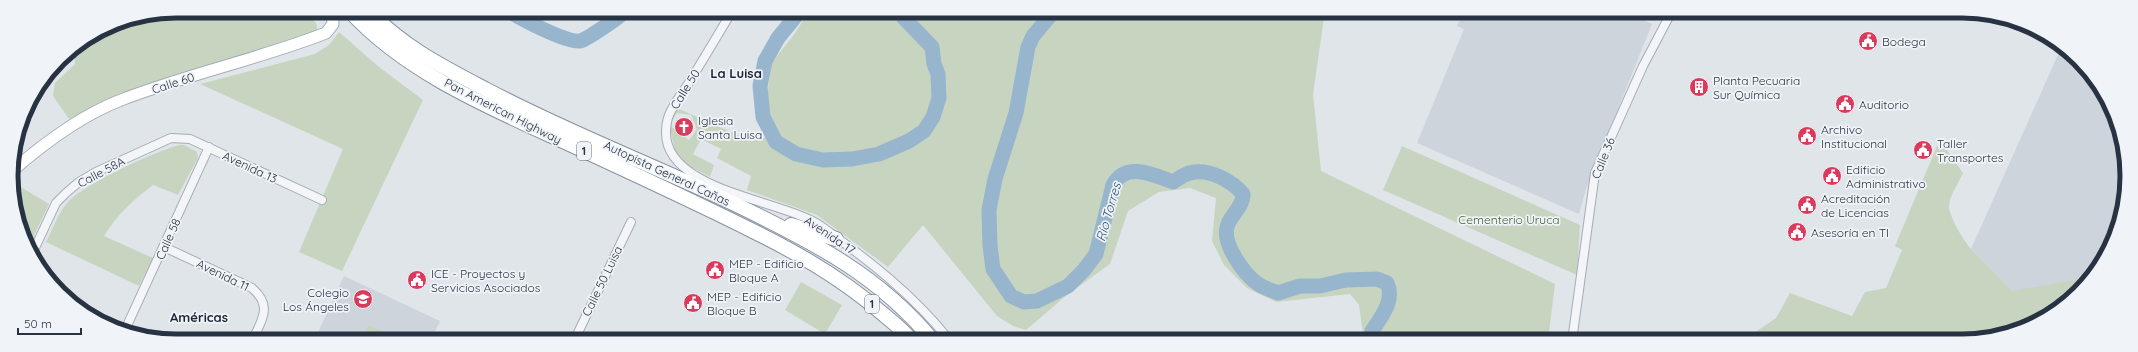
<svg xmlns="http://www.w3.org/2000/svg" width="2138" height="352" font-family="Quicksand,sans-serif">
  <style>
    .built { fill: #ced4dc }
    .green { fill: #c7d5c0; fill-rule: evenodd }
    .lines { fill: none; stroke-linecap: round; stroke-linejoin: round }
    .river { stroke: #98b5ce; stroke-width: 15 }
    .street-casing { stroke: #a5acb5; stroke-width: 10 }
    .secondary-casing { stroke: #a5acb5; stroke-width: 13 }
    .highway-casing { stroke: #8693a2; stroke-width: 16 }
    .street { stroke: #f3f5f8; stroke-width: 8 }
    .secondary { stroke: #fff; stroke-width: 11 }
    .highway { stroke: #fff; stroke-width: 14 }
    .labels { text-anchor: middle; dominant-baseline: central; stroke-width: 3.5; stroke-linejoin: round; paint-order: stroke }
    .shield { fill: #f0f3f7; stroke: #636d79; stroke-width: 1 }
    .shield-label { font-size: 11px; font-weight: bold; fill: #273343 }
    .poi-label { font-size: 12px; fill: #273343; stroke: #f0f3f7; text-anchor: start }
    .street-label { font-size: 12px; fill: #273343; stroke: #f0f3f7 }
    .park-label { font-size: 12px; fill: #3e6033; stroke: #f0f3f7 }
    .neighbourhood-label { font-size: 13px; font-weight: bold; fill: #192434; stroke: #f0f3f7 }
    .water-label { font-size: 13px; font-style: italic; fill: #2d547b; stroke: #f0f3f7 }
    .rim { fill: none; stroke: #273343; stroke-width: 5 }
  </style>
  <rect width="100%" height="100%" fill="#e0e5ea"/>
  <g class="built">
    <path d="M 1464,11 L 1624,11 L 1652,24 L 1586,189 L 1579,214 L 1417,143 L 1464,29 L 1457,26 Z"/>
    <path d="M 2061,48 L 2086,67 L 2116,119 L 2107,136 L 2117,121 L 2118,123 L 2127,187 L 2114,239 L 2079,293 L 2012,291 L 1971,249 Z"/>
    <path d="M 344,276 L 440,321 L 431,341 L 314,341 Z"/>
  </g>
  <g class="green">
    <path d="M 176,11 L 307,11 L 317,25 L 317,33 L 121,95 L 69,119 L 53,96 L 55,83 L 75,64 L 74,50 L 113,23 Z"/>
    <path d="M 809,11 L 1325,11 L 1313,94 L 1321,171 L 1555,284 L 1548,341 L 1364,341 L 1359,305 L 1350,294 L 1276,302 L 1247,288 L 1224,265 L 1212,241 L 1216,198 L 1190,188 L 1159,192 L 1128,211 L 1110,264 L 1067,295 L 1026,330 L 1013,326 L 997,316 L 923,225 L 888,267 L 817,215 L 747,190 L 751,176 L 717,158 L 721,149 L 701,139 L 693,154 L 714,165 L 710,177 L 687,165 L 675,150 L 669,125 L 677,108 L 751,141 L 780,134 L 769,114 L 768,90 L 770,65 L 795,33 ZM 677,113 L 691,115 L 697,129 L 689,140 L 669,125 Z"/>
    <path d="M 339,32 L 379,67 L 423,100 L 342,271 L 299,252 L 343,149 L 200,84 L 315,54 L 329,45 Z"/>
    <path d="M 179,145 L 184,145 L 197,152 L 198,158 L 178,195 L 153,185 C 133,200 117,215 104,236 L 153,258 L 139,286 L 46,242 C 53,229 58,213 68,202 C 84,184 154,152 179,145 Z"/>
    <path d="M 1402,146 L 1580,225 L 1577,275 L 1383,190 Z"/>
    <path d="M 1937,146 L 1947,150 L 1963,173 C 1959,182 1950,195 1949,205 C 1948,215 1964,241 1971,249 L 2012,291 L 2080,279 L 2087,280 L 2079,293 L 2035,324 L 1973,341 L 1742,341 L 1776,318 L 1790,293 L 1852,316 L 1865,292 L 1886,288 L 1902,250 L 1895,246 Z"/>
    <path d="M 14,183 L 49,204 L 29,246 L 20,229 Z"/>
    <path d="M 801,282 L 842,305 L 825,334 L 785,310 Z"/>
    <path d="M 369,325 L 401,341 L 361,341 Z"/>
  </g>
  <g class="lines">
    <g class="river">
      <path d="M 509,11 C 521,19 567,43 580,41 C 586,40 621,16 625,11"/>
      <path d="M 800,11 L 778,38 L 765,61 L 760,86 L 763,117 L 776,142 L 796,154 L 823,160 L 852,159 L 879,154 L 909,141 L 924,131 L 933,117 L 939,98 L 938,74 L 934,64 L 932,47 L 903,17 L 901,11"/>
      <path d="M 1054,11 L 1033,36 L 1028,47 L 1016,113 L 995,179 L 989,210 L 990,246 L 993,269 L 1011,296 L 1024,302 L 1037,301 L 1068,286 L 1084,270 L 1096,254 L 1113,185 C 1126,161 1154,175 1173,182 C 1178,179 1184,174 1190,173 C 1208,168 1231,180 1243,194 C 1244,205 1232,214 1228,224 C 1220,242 1244,274 1258,284 C 1264,288 1271,290 1278,293 L 1300,286 L 1320,286 L 1346,280 L 1377,279 L 1387,283 C 1395,300 1382,316 1372,331 L 1375,341"/>
    </g>
    <defs>
      <g id="street">
        <path d="M 732,11 C 718,35 704,58 690,81 C 683,92 674,103 669,115 C 667,120 666,127 666,133 C 666,191 783,200 821,226 C 868,260 913,294 950,341"/>
        <path d="M 37,93 L 37,95"/>
        <path d="M 164,247 L 252,288 C 273,306 262,320 252,341"/>
        <path d="M 33,252 L 56,203 L 66,193 L 79,182 L 96,172 L 171,138 L 190,139 L 322,200"/>
        <path d="M 125,330 L 209,147"/>
        <path d="M 574,341 L 631,222"/>
        <path d="M 1572,341 L 1595,173 L 1643,66 L 1672,11"/>
      </g>
      <path id="secondary" d="M 12,171 C 43,144 82,115 121,100 C 188,74 259,59 326,33 L 333,24 L 332,11"/>
      <g id="highway">
        <path d="M 350,11 C 405,72 491,108 565,142 C 628,171 691,200 753,231 C 800,254 843,279 883,314 C 893,322 903,330 912,341"/>
        <path d="M 369,11 C 401,46 445,68 487,90 C 568,133 656,166 739,206 C 813,242 880,276 933,341"/>
        <path d="M 791,225 L 836,239"/>
      </g>
    </defs>
    <use href="#street" class="street-casing"/>
    <use href="#secondary" class="secondary-casing"/>
    <use href="#highway" class="highway-casing"/>
    <use href="#street" class="street"/>
    <use href="#secondary" class="secondary"/>
    <use href="#highway" class="highway"/>
  </g>
  <defs>
    <symbol id="civic-disc" viewBox="-11 -11 22 22"><circle r="9.5" fill="#da3a5b" stroke="#f0f3f7"/><path d="M-.6-6.5H3V-4.5H.6V-3L4-1V1h2V6H-6V1h2V-1L-.6-3ZM-1.2 2.5V6h2.4V2.5Z" fill="#fff"/></symbol>
    <symbol id="building-disc" viewBox="-11 -11 22 22"><circle r="9.5" fill="#da3a5b" stroke="#f0f3f7"/><path d="M-4-6H4V6H1V3H-1V6H-4ZM-2.5-4.3h1.7v1.8h-1.7ZM.8-4.3h1.7v1.8H.8ZM-2.5-1h1.7V.8h-1.7ZM.8-1h1.7V.8H.8Z" fill="#fff"/></symbol>
    <symbol id="church-disc" viewBox="-11 -11 22 22"><circle r="9.5" fill="#da3a5b" stroke="#f0f3f7"/><path d="M-1.2-6h2.4v3.5h3.3v2.4h-3.3V6h-2.4V-.1h-3.3v-2.4h3.3Z" fill="#fff"/></symbol>
    <symbol id="school-disc" viewBox="-11 -11 22 22"><circle r="9.5" fill="#da3a5b" stroke="#f0f3f7"/><path d="M0-5L7-2L0 1L-7-2ZM-4 1L0 2.5L4 1V4Q0 6-4 4Z" fill="#fff"/></symbol>
  </defs>
  <g fill-rule="evenodd">
    <use href="#civic-disc" x="1857" y="30" width="22" height="22"/>
    <use href="#building-disc" x="1688" y="76" width="22" height="22"/>
    <use href="#civic-disc" x="1834" y="93" width="22" height="22"/>
    <use href="#church-disc" x="673" y="116" width="22" height="22"/>
    <use href="#civic-disc" x="1796" y="125" width="22" height="22"/>
    <use href="#civic-disc" x="1912" y="139" width="22" height="22"/>
    <use href="#civic-disc" x="1821" y="165" width="22" height="22"/>
    <use href="#civic-disc" x="1796" y="194" width="22" height="22"/>
    <use href="#civic-disc" x="1786" y="221" width="22" height="22"/>
    <use href="#civic-disc" x="704" y="259" width="22" height="22"/>
    <use href="#civic-disc" x="406" y="269" width="22" height="22"/>
    <use href="#school-disc" x="352" y="288" width="22" height="22"/>
    <use href="#civic-disc" x="682" y="292" width="22" height="22"/>
  </g>
  <g class="labels">
    <g class="shield">
      <rect x="577" y="142" width="14" height="18" rx="3"/>
      <rect x="865" y="295" width="14" height="18" rx="3"/>
    </g>
    <g class="shield-label">
      <text x="584" y="151">1</text>
      <text x="872" y="304">1</text>
    </g>
    <g class="poi-label">
      <text x="1882" y="41">Bodega</text>
      <text x="1713" y="80">Planta Pecuaria<tspan x="1713" dy="14">Sur Química</tspan></text>
      <text x="1859" y="104">Auditorio</text>
      <text x="698" y="120">Iglesia<tspan x="698" dy="14">Santa Luisa</tspan></text>
      <text x="1821" y="129">Archivo<tspan x="1821" dy="14">Institucional</tspan></text>
      <text x="1937" y="143">Taller<tspan x="1937" dy="14">Transportes</tspan></text>
      <text x="1846" y="169">Edificio<tspan x="1846" dy="14">Administrativo</tspan></text>
      <text x="1821" y="198">Acreditación<tspan x="1821" dy="14">de Licencias</tspan></text>
      <text x="1811" y="232">Asesoría en TI</text>
      <text x="729" y="263">MEP - Edificio<tspan x="729" dy="14">Bloque A</tspan></text>
      <text x="431" y="273">ICE - Proyectos y<tspan x="431" dy="14">Servicios Asociados</tspan></text>
      <text x="349" y="292" text-anchor="end">Colegio<tspan x="349" dy="14">Los Ángeles</tspan></text>
      <text x="707" y="296">MEP - Edificio<tspan x="707" dy="14">Bloque B</tspan></text>
    </g>
    <g class="street-label">
      <text transform="translate(173 83) rotate(-18)">Calle 60</text>
      <text transform="translate(685 89) rotate(-58)">Calle 50</text>
      <text transform="translate(503 111) rotate(27)">Pan American Highway</text>
      <text transform="translate(1603 158) rotate(-68)">Calle 36</text>
      <text transform="translate(250 167) rotate(25)">Avenida 13</text>
      <text transform="translate(101 172) rotate(-28)">Calle 58A</text>
      <text transform="translate(667 173) rotate(25)">Autopista General Cañas</text>
      <text transform="translate(830 235) rotate(34)">Avenida 17</text>
      <text transform="translate(168 239) rotate(-66)">Calle 58</text>
      <text transform="translate(223 275) rotate(26)">Avenida 11</text>
      <text transform="translate(602 281) rotate(-64)">Calle 50 Luisa</text>
    </g>
    <g class="park-label">
      <text x="1509" y="219">Cementerio Uruca</text>
    </g>
    <g class="neighbourhood-label">
      <text x="736" y="73">La Luisa</text>
      <text x="199" y="317">Américas</text>
    </g>
    <g class="water-label">
      <text transform="translate(1108 212) rotate(-74)">Río Torres</text>
    </g>
  </g>
  <path d="M0 0H2138V352H0ZM176 18H1962A158 158 0 0 1 2120 176V176A158 158 0 0 1 1962 334H176A158 158 0 0 1 18 176V176A158 158 0 0 1 176 18Z" fill="#f0f3f7" fill-rule="evenodd"/>
  <path class="rim" d="M176 18H1962A158 158 0 0 1 2120 176V176A158 158 0 0 1 1962 334H176A158 158 0 0 1 18 176V176A158 158 0 0 1 176 18Z"/>
  <path d="M18 328v6h63v-6" fill="none" stroke="#273343" stroke-width="2"/>
  <text x="24" y="328" font-size="12" fill="#273343" stroke="#f0f3f7" stroke-width="3" paint-order="stroke">50 m</text>
</svg>
